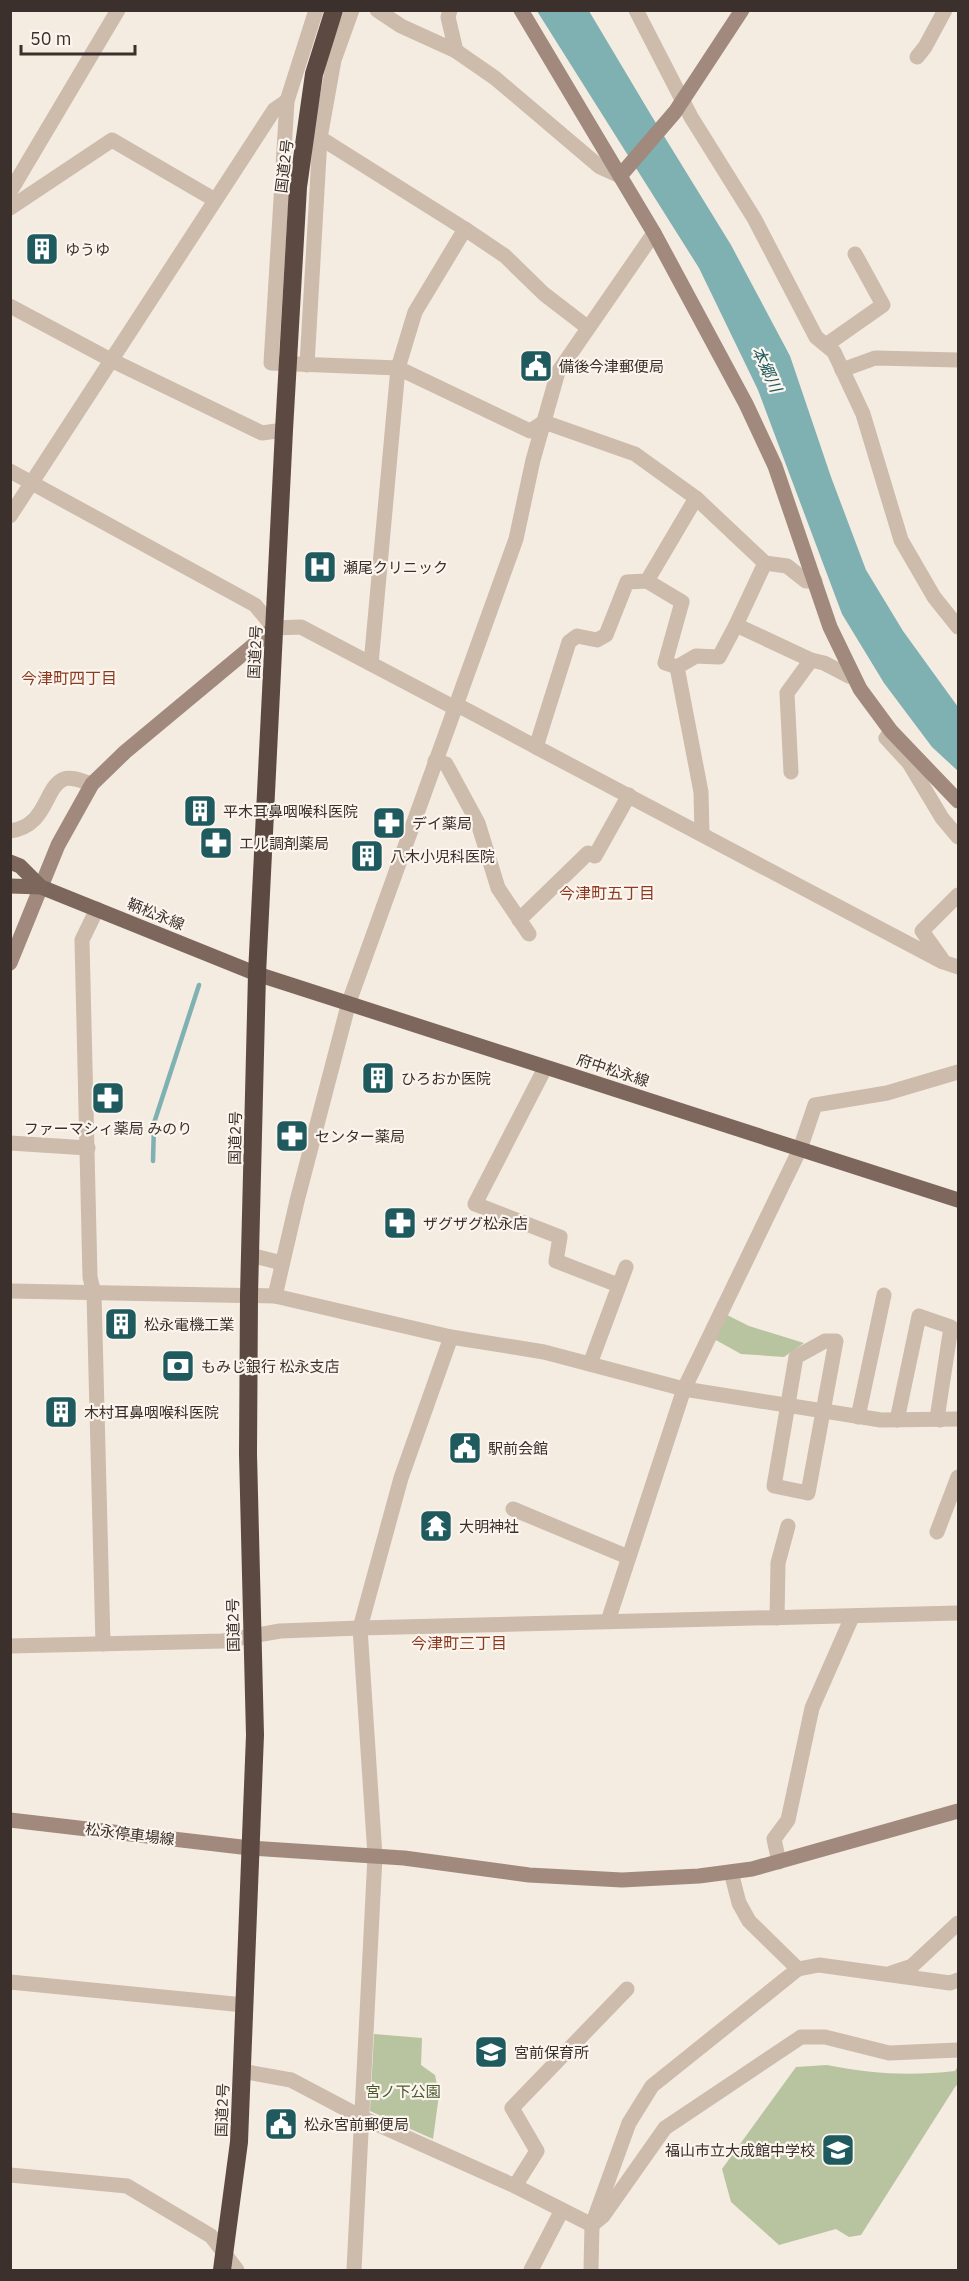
<svg xmlns="http://www.w3.org/2000/svg" width="969" height="2281" font-family="'IBM Plex Sans','Noto Sans JP',sans-serif">
  <style>
    .green { fill: #b8c4a0 }
    .water { fill: #7fb0b2 }
    .lines { fill: none; stroke-linecap: round; stroke-linejoin: round }
    .stream { stroke: #7fb0b2; stroke-width: 4.5 }
    .street { stroke: #cdbbac; stroke-width: 15 }
    .secondary { stroke: #a18a7d; stroke-width: 15 }
    .primary { stroke: #7d675c; stroke-width: 15 }
    .highway { stroke: #5c4a42; stroke-width: 18 }
    .labels { text-anchor: middle; dominant-baseline: central; stroke-width: 4.5; stroke-linejoin: round; paint-order: stroke }
    .street-label { font-size: 15px; fill: #3b302b; stroke: #fbf5ee }
    .poi-label { font-size: 15px; fill: #3b302b; stroke: #fbf5ee; text-anchor: start }
    .park-label { font-size: 15px; fill: #4a5a2e; stroke: #fbf5ee }
    .water-label { font-size: 16px; font-style: italic; fill: #1f5a5e; stroke: #fbf5ee }
    .neighbourhood-label { font-size: 16px; fill: #8c3b22; stroke: #fbf5ee }
  </style>
  <rect width="100%" height="100%" fill="#f4ebe1"/>
  <g class="green">
    <path d="M 727,1315 L 749,1326 L 804,1343 L 784,1357 L 741,1354 L 714,1339 Z"/>
    <path d="M 374,2034 L 422,2038 L 421,2065 L 435,2075 L 439,2095 L 433,2139 L 370,2111 Z"/>
    <path d="M 827,2065 C 871,2074 911,2076 955,2071 L 958,2066 L 958,2084 L 955,2087 L 861,2235 L 849,2237 L 836,2229 L 779,2245 L 731,2202 L 722,2169 L 796,2067 Z"/>
  </g>
  <path class="water" d="M 537,11 L 589,11 L 651,115 L 731,245 L 790,356 L 831,477 L 866,570 L 903,631 L 958,707 L 958,771 L 932,747 L 884,683 L 842,614 L 758,390 L 699,268 Z"/>
  <g class="lines">
    <path class="stream" d="M 153,1161 L 154,1123 L 199,985"/>
    <g class="street">
      <path d="M 316,10 L 287,101 L 271,363 L 398,368 L 530,431 L 544,422 L 635,454 L 696,498 L 765,563 L 787,566 L 806,581 L 815,581"/>
      <path d="M 377,10 L 401,26 L 456,51 L 495,78 L 600,167 L 620,176"/>
      <path d="M 450,10 L 448,17 L 456,51"/>
      <path d="M 636,10 L 691,117 L 754,218 L 816,337 L 834,352 L 863,414 L 901,540 L 934,597 L 958,627"/>
      <path d="M 917,57 L 925,47 L 945,10"/>
      <path d="M 314,134 L 465,229 L 505,256 L 544,294 L 587,327"/>
      <path d="M 10,192 L 118,10"/>
      <path d="M 10,208 L 112,140 L 215,200"/>
      <path d="M 10,306 L 111,360 L 262,433 L 284,430"/>
      <path d="M 826,345 L 883,305 L 855,254"/>
      <path d="M 307,365 L 320,138 L 334,60 L 352,10"/>
      <path d="M 842,370 L 875,358 L 958,360"/>
      <path d="M 10,471 L 255,605 L 274,628 L 301,627 L 455,708 L 463,708 L 536,747"/>
      <path d="M 696,498 L 647,581 L 682,602 L 665,663 L 677,667 L 696,656 L 719,657 L 736,625"/>
      <path d="M 10,516 L 274,110 L 287,101"/>
      <path d="M 765,563 L 736,625 L 811,660"/>
      <path d="M 647,581 L 627,582 L 606,635 L 597,640 L 577,636 L 569,642 L 536,747 L 943,962 L 958,967"/>
      <path d="M 371,664 L 398,368 L 415,312 L 465,229"/>
      <path d="M 677,667 L 701,792 L 702,834"/>
      <path d="M 891,731 L 886,738 L 909,763 L 942,818 L 958,837"/>
      <path d="M 435,761 L 446,764 L 478,823 L 498,888 L 529,934"/>
      <path d="M 791,772 L 787,693 L 811,660 L 824,663 L 849,676 L 852,673"/>
      <path d="M 10,831 C 48,826 44,787 64,779 C 72,776 84,782 92,784"/>
      <path d="M 97,909 L 82,940 L 90,1277 L 94,1294 L 103,1644"/>
      <path d="M 519,920 L 588,853 L 595,856 L 629,795"/>
      <path d="M 942,959 L 922,931 L 958,895"/>
      <path d="M 545,1068 L 475,1204 L 560,1237 L 556,1261 L 618,1285"/>
      <path d="M 10,1143 L 88,1148"/>
      <path d="M 250,1255 L 282,1263"/>
      <path d="M 10,1291 L 275,1296 L 451,1337 L 544,1352 L 684,1389 L 881,1420 L 958,1419"/>
      <path d="M 275,1296 L 297,1201 L 349,1002 L 516,539 L 533,460 L 558,372 L 654,233"/>
      <path d="M 825,1341 L 836,1341 L 808,1493 L 774,1486 L 796,1357 Z"/>
      <path d="M 590,1364 L 626,1267"/>
      <path d="M 858,1417 L 884,1295"/>
      <path d="M 897,1420 L 919,1316 L 951,1327 L 938,1412 L 940,1420"/>
      <path d="M 513,1509 L 628,1557"/>
      <path d="M 937,1532 L 958,1477"/>
      <path d="M 777,1618 L 778,1563 L 788,1526"/>
      <path d="M 608,1621 L 684,1389 L 800,1149 L 815,1105 L 887,1093 L 958,1072"/>
      <path d="M 10,1646 L 223,1641 L 280,1631 L 360,1628 L 958,1613"/>
      <path d="M 779,1862 L 774,1839 L 788,1820 L 812,1708 L 852,1617"/>
      <path d="M 731,1872 L 739,1903 L 749,1921 L 798,1969 L 819,1965 L 950,1983 L 958,1980"/>
      <path d="M 891,1973 L 912,1966 L 958,1923"/>
      <path d="M 10,1982 L 244,2005"/>
      <path d="M 241,2071 L 291,2080 L 363,2118 L 515,2186 L 592,2225"/>
      <path d="M 10,2175 L 127,2186 L 211,2236 L 237,2270"/>
      <path d="M 515,2186 L 537,2151 L 512,2108 L 627,1989"/>
      <path d="M 592,2225 L 603,2216 L 665,2128 L 801,2037 L 825,2037 L 889,2053 L 958,2050"/>
      <path d="M 354,2270 L 375,1856 L 360,1628 L 401,1478 L 451,1337"/>
      <path d="M 531,2270 L 562,2210"/>
      <path d="M 591,2270 L 592,2225 L 629,2123 L 652,2086 L 798,1969"/>
    </g>
    <g class="secondary">
      <path d="M 521,10 L 654,233 L 746,404 L 775,466 L 830,627 L 860,689 L 891,731 L 958,801"/>
      <path d="M 620,176 L 675,112 L 742,10"/>
      <path d="M 10,963 L 58,845 L 92,784 L 125,752 L 274,628"/>
      <path d="M 10,1820 L 250,1848 L 404,1858 L 529,1875 L 622,1880 L 699,1876 L 752,1869 L 958,1811"/>
    </g>
    <g class="primary">
      <path d="M 10,862 L 20,866 L 41,887"/>
      <path d="M 10,886 L 41,887 L 257,974 L 958,1200"/>
    </g>
    <path class="highway" d="M 222,2270 L 239,2142 L 255,1735 L 248,1454 L 249,1295 L 257,974 L 284,430 L 298,187 L 314,74 L 334,10"/>
  </g>
  <defs>
    <symbol id="building-square" viewBox="-11 -11 22 22"><rect x="-9" y="-9" width="18" height="18" rx="4" fill="#1f5a5e" stroke="#fbf5ee"/><path d="M-4-6H4V6H1V3H-1V6H-4ZM-2.5-4.3h1.7v1.8h-1.7ZM.8-4.3h1.7v1.8H.8ZM-2.5-1h1.7V.8h-1.7ZM.8-1h1.7V.8H.8Z" fill="#fff"/></symbol>
    <symbol id="civic-square" viewBox="-11 -11 22 22"><rect x="-9" y="-9" width="18" height="18" rx="4" fill="#1f5a5e" stroke="#fbf5ee"/><path d="M-.6-6.5H3V-4.5H.6V-3L4-1V1h2V6H-6V1h2V-1L-.6-3ZM-1.2 2.5V6h2.4V2.5Z" fill="#fff"/></symbol>
    <symbol id="hospital-square" viewBox="-11 -11 22 22"><rect x="-9" y="-9" width="18" height="18" rx="4" fill="#1f5a5e" stroke="#fbf5ee"/><path d="M-5-5h3v3.5h4V-5h3V5h-3V1.5h-4V5h-3Z" fill="#fff"/></symbol>
    <symbol id="pharmacy-square" viewBox="-11 -11 22 22"><rect x="-9" y="-9" width="18" height="18" rx="4" fill="#1f5a5e" stroke="#fbf5ee"/><path d="M-2-6h4v4h4v4h-4v4h-4v-4h-4v-4h4Z" fill="#fff"/></symbol>
    <symbol id="bank-square" viewBox="-11 -11 22 22"><rect x="-9" y="-9" width="18" height="18" rx="4" fill="#1f5a5e" stroke="#fbf5ee"/><path d="M-6-4H6V4H-6ZM0-2.3a2.3 2.3 0 1 0 0 4.6a2.3 2.3 0 1 0 0-4.6Z" fill="#fff"/></symbol>
    <symbol id="temple-square" viewBox="-11 -11 22 22"><rect x="-9" y="-9" width="18" height="18" rx="4" fill="#1f5a5e" stroke="#fbf5ee"/><path d="M0-6L5-2H3V0L6.5 2.5H4V6H1.5V3h-3V6H-4V2.5H-6.5L-3 0V-2H-5Z" fill="#fff"/></symbol>
    <symbol id="school-square" viewBox="-11 -11 22 22"><rect x="-9" y="-9" width="18" height="18" rx="4" fill="#1f5a5e" stroke="#fbf5ee"/><path d="M0-5L7-2L0 1L-7-2ZM-4 1L0 2.5L4 1V4Q0 6-4 4Z" fill="#fff"/></symbol>
  </defs>
  <g fill-rule="evenodd">
    <use href="#building-square" x="23" y="230" width="38" height="38"/>
    <use href="#civic-square" x="517" y="347" width="38" height="38"/>
    <use href="#hospital-square" x="301" y="548" width="38" height="38"/>
    <use href="#building-square" x="181" y="792" width="38" height="38"/>
    <use href="#pharmacy-square" x="370" y="804" width="38" height="38"/>
    <use href="#pharmacy-square" x="197" y="824" width="38" height="38"/>
    <use href="#building-square" x="348" y="837" width="38" height="38"/>
    <use href="#building-square" x="359" y="1059" width="38" height="38"/>
    <use href="#pharmacy-square" x="89" y="1079" width="38" height="38"/>
    <use href="#pharmacy-square" x="273" y="1117" width="38" height="38"/>
    <use href="#pharmacy-square" x="381" y="1204" width="38" height="38"/>
    <use href="#building-square" x="102" y="1305" width="38" height="38"/>
    <use href="#bank-square" x="159" y="1347" width="38" height="38"/>
    <use href="#building-square" x="42" y="1393" width="38" height="38"/>
    <use href="#civic-square" x="446" y="1429" width="38" height="38"/>
    <use href="#temple-square" x="417" y="1507" width="38" height="38"/>
    <use href="#school-square" x="472" y="2033" width="38" height="38"/>
    <use href="#civic-square" x="262" y="2105" width="38" height="38"/>
    <use href="#school-square" x="819" y="2131" width="38" height="38"/>
  </g>
  <g class="labels">
    <g class="street-label">
      <text transform="translate(284 166) rotate(-83)">国道2号</text>
      <text transform="translate(255 652) rotate(-87)">国道2号</text>
      <text transform="translate(156 914) rotate(22)">鞆松永線</text>
      <text transform="translate(613 1070) rotate(18)">府中松永線</text>
      <text transform="translate(235 1138) rotate(-89)">国道2号</text>
      <text transform="translate(233 1625) rotate(-91)">国道2号</text>
      <text transform="translate(130 1834) rotate(7)">松永停車場線</text>
      <text transform="translate(222 2110) rotate(-88)">国道2号</text>
    </g>
    <g class="poi-label">
      <text x="65" y="249">ゆうゆ</text>
      <text x="559" y="366">備後今津郵便局</text>
      <text x="343" y="567">瀬尾クリニック</text>
      <text x="223" y="811">平木耳鼻咽喉科医院</text>
      <text x="412" y="823">デイ薬局</text>
      <text x="239" y="843">エル調剤薬局</text>
      <text x="390" y="856">八木小児科医院</text>
      <text x="401" y="1078">ひろおか医院</text>
      <text x="108" y="1128" text-anchor="middle">ファーマシィ薬局 みのり</text>
      <text x="315" y="1136">センター薬局</text>
      <text x="423" y="1223">ザグザグ松永店</text>
      <text x="144" y="1324">松永電機工業</text>
      <text x="201" y="1366">もみじ銀行 松永支店</text>
      <text x="84" y="1412">木村耳鼻咽喉科医院</text>
      <text x="488" y="1448">駅前会館</text>
      <text x="459" y="1526">大明神社</text>
      <text x="514" y="2052">宮前保育所</text>
      <text x="304" y="2124">松永宮前郵便局</text>
      <text x="815" y="2150" text-anchor="end">福山市立大成館中学校</text>
    </g>
    <g class="park-label">
      <text x="403" y="2091">宮ノ下公園</text>
    </g>
    <g class="water-label">
      <text transform="translate(767 369) rotate(65)">本郷川</text>
    </g>
    <g class="neighbourhood-label">
      <text x="69" y="678">今津町四丁目</text>
      <text x="607" y="893">今津町五丁目</text>
      <text x="459" y="1643">今津町三丁目</text>
    </g>
  </g>
  <rect width="969" height="2281" fill="none" stroke="#3b302b" stroke-width="24"/>
  <path d="M21 45v9h114v-9" fill="none" stroke="#3b302b" stroke-width="3"/>
  <text x="30" y="45" font-size="18" fill="#3b302b" stroke="#fbf5ee" stroke-width="4.5" paint-order="stroke">50 m</text>
</svg>
